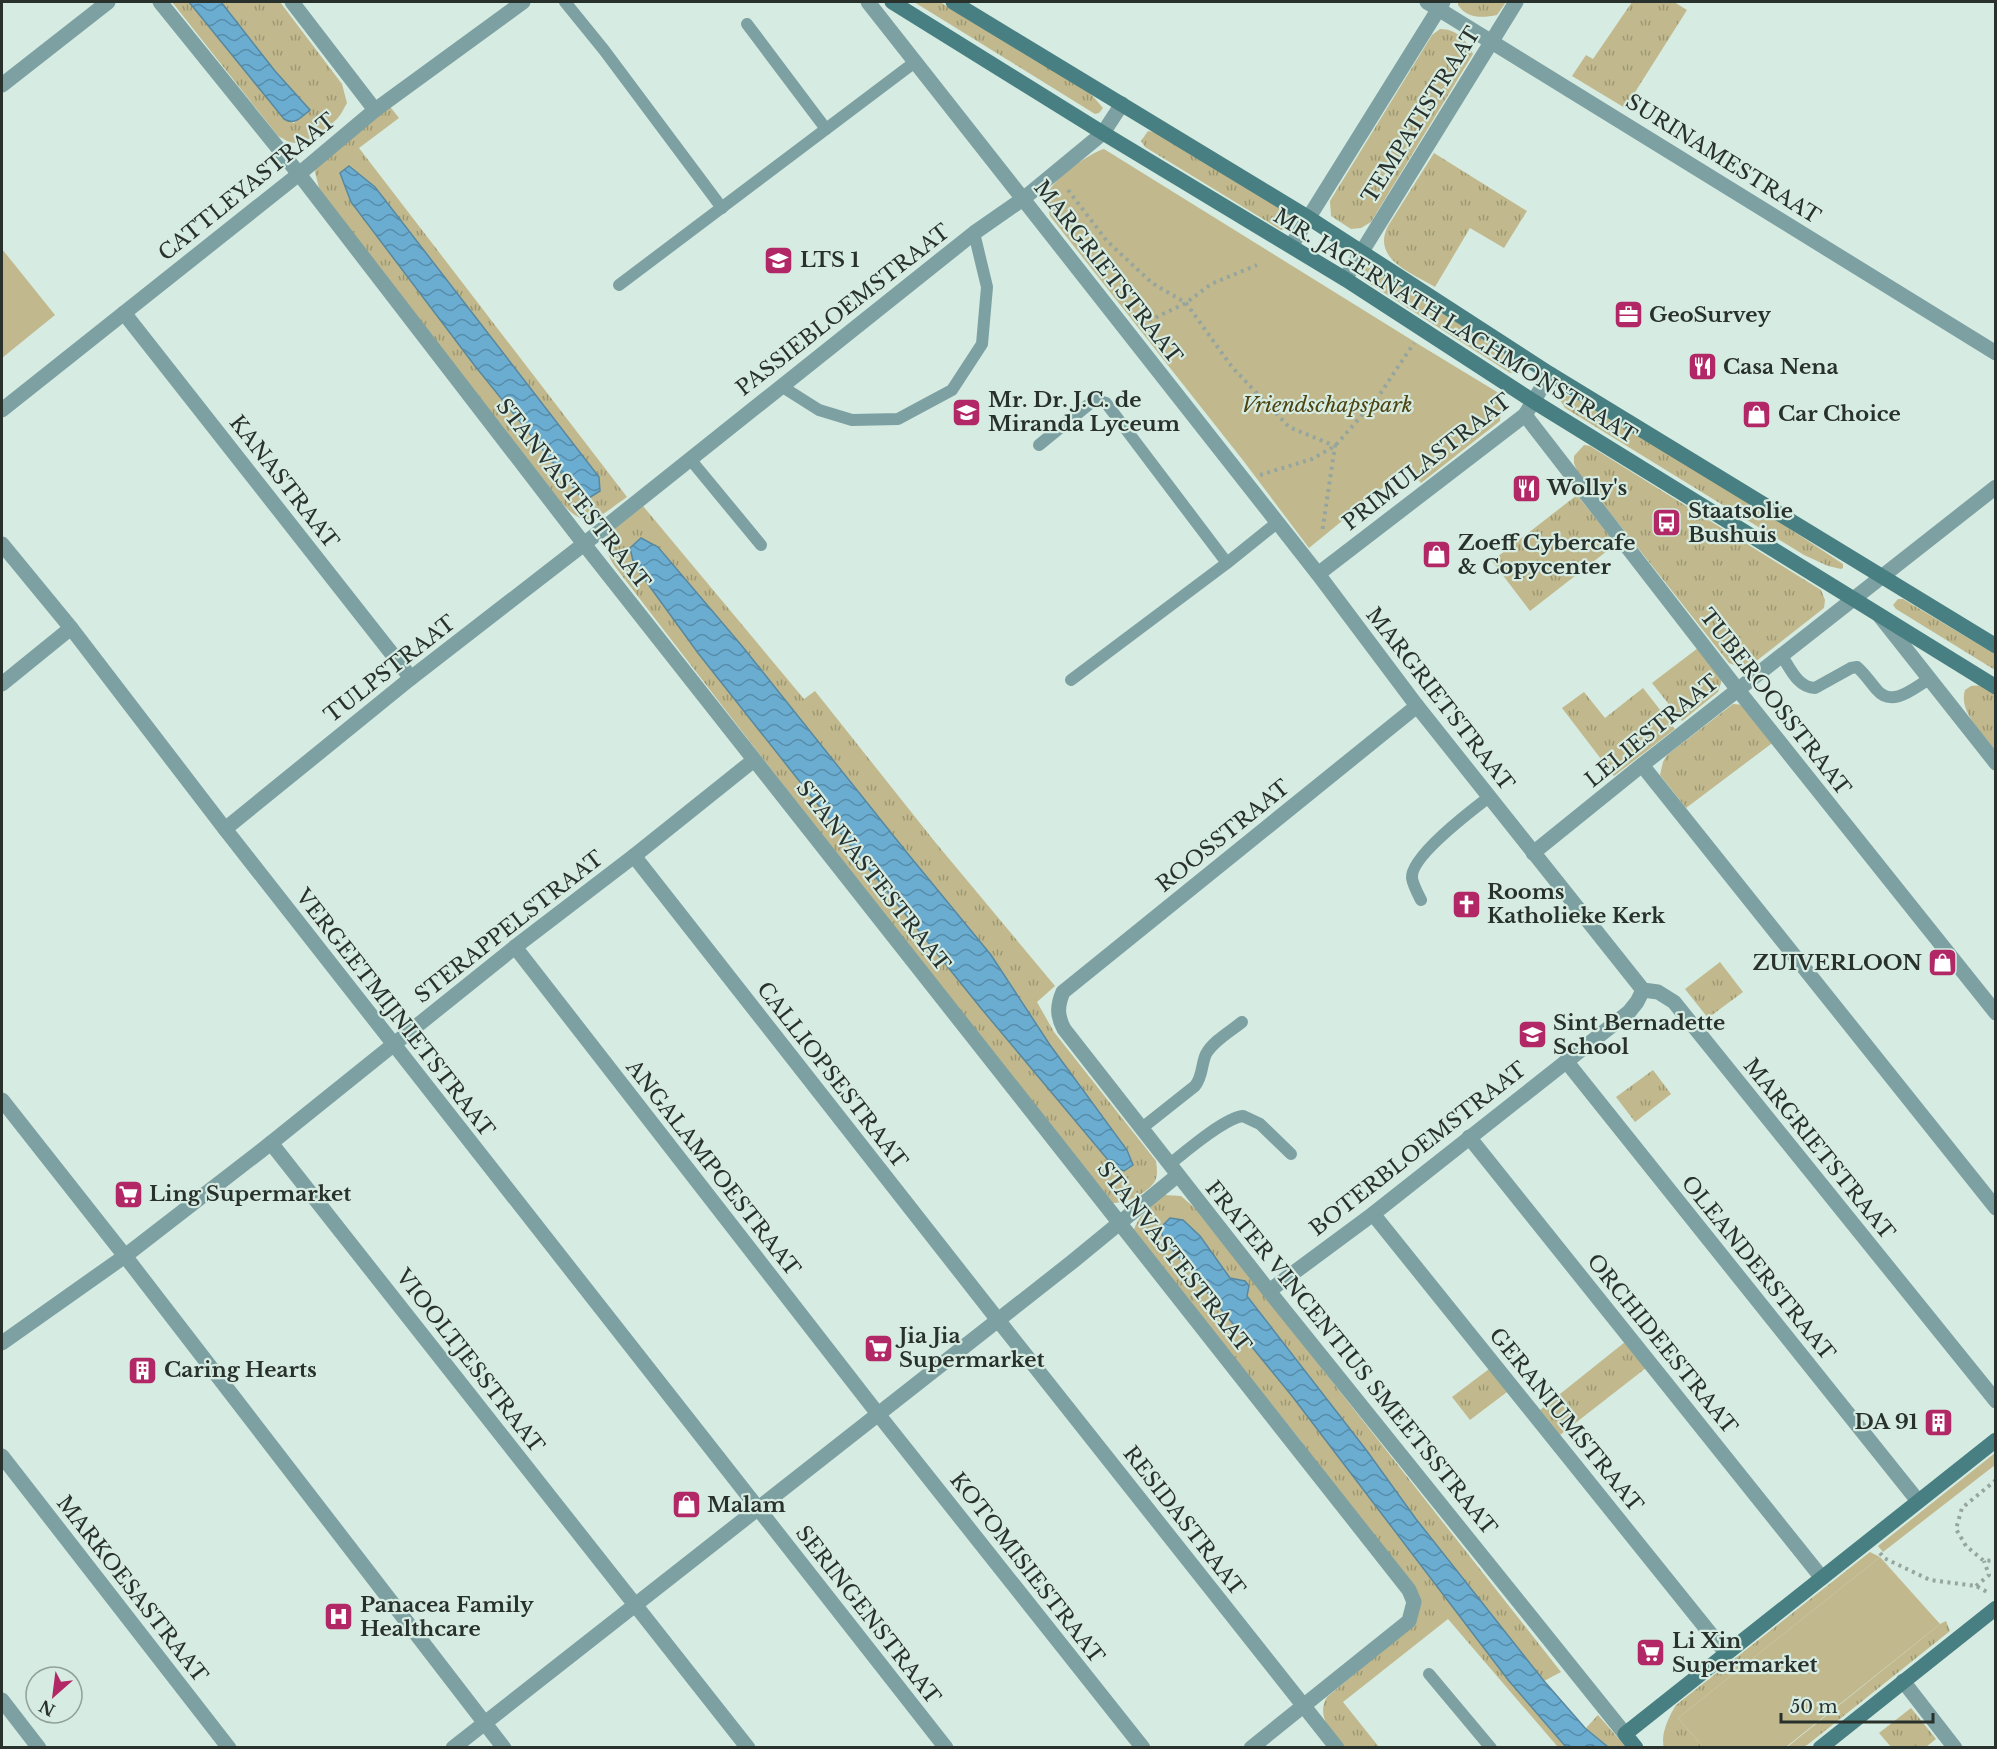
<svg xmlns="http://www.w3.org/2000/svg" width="1997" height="1749" font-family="'Libre Baskerville',serif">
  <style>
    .grass { fill: url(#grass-tufts); fill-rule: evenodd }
    .park { fill: #c1b98d }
    .water { fill: url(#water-waves); stroke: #5688a0; stroke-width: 1.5 }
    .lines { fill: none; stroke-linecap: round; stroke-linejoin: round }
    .path { stroke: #96a69e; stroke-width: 4; stroke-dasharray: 3 4.5; stroke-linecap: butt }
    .lane { stroke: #7da1a2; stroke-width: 12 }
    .street { stroke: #7da1a2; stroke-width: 15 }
    .secondary { stroke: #487f82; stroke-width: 15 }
    .labels { text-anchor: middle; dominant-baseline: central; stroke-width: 4.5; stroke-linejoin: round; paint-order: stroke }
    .street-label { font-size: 21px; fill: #29312d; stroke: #d6ebe1 }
    .poi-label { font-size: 21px; font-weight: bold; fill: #29312d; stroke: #d6ebe1; text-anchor: start }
    .park-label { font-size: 21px; font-style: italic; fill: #4c430f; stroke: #d6ebe1 }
  </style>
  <defs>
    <pattern id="grass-tufts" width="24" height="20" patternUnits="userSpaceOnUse" patternTransform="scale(1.5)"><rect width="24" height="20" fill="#c1b98d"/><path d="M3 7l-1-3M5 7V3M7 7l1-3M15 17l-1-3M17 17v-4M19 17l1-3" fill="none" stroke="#9d9774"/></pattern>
    <pattern id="water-waves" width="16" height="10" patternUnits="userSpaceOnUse" patternTransform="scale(1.5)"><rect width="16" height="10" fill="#6aadd1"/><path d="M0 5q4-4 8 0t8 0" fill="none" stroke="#578daa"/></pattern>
  </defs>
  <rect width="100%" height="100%" fill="#d6ebe1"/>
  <g class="grass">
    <path d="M 172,2 L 189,2 L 284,119 L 294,123 L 309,109 L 275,71 L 221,2 L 280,2 L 342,84 L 347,103 C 344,108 341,115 337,119 C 329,127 307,143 296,143 C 289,143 284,139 278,136 Z"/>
    <path d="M 914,2 L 940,2 L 1090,93 L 1103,108 L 1099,113 L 1095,114 Z"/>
    <path d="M 1458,2 L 1506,2 L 1497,15 C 1483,18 1467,19 1458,5 Z"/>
    <path d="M 1632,2 L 1674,2 L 1687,10 L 1625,108 L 1572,76 L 1586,55 L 1593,59 Z"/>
    <path d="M 1440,29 C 1457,29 1466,40 1473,54 L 1371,222 L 1361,228 L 1351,229 L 1331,216 L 1330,201 L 1432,35 Z"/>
    <path d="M 388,104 L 399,118 L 359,148 L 627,497 C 599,516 588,534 560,501 L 320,192 L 315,172 L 318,159 ZM 349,167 L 375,187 L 599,477 L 600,491 L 584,500 L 475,366 L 351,202 L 340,173 Z"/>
    <path d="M 1148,131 L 1154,132 L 1292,214 L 1295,219 L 1291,227 L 1281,230 L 1145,147 L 1141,141 Z"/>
    <path d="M 1434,153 L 1527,211 L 1504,248 L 1470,228 L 1435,287 C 1412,273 1371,259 1388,226 Z"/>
    <path d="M 1368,266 L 1374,267 L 1523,364 L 1524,369 L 1521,373 L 1510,373 L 1364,280 L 1361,272 Z"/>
    <path d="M 1564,395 L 1574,397 L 1769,515 L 1843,564 L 1843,568 L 1841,569 L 1828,566 L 1804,555 L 1565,408 L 1560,400 Z"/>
    <path d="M 1584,445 L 1590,446 L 1821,590 L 1825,600 L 1824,608 L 1750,666 L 1740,667 L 1729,663 L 1577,471 L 1574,463 L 1574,456 Z"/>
    <path d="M 1577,495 L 1616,544 L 1530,611 L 1492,561 Z"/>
    <path d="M 643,506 L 804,699 L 815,691 L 935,842 L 1055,986 L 1037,1002 L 1054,1032 L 1156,1161 C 1157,1168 1158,1175 1155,1181 C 1148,1193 1126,1203 1113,1203 L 838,856 L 616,568 C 608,556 605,549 607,535 ZM 634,565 L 742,646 L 908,854 L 991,955 L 1050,1045 L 1127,1150 L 1133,1165 L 1124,1171 L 1113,1166 L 980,1007 L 776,752 L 698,653 Z"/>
    <path d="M 1898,599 L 1903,599 L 1995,654 L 1995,670 L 1896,609 L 1893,605 Z"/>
    <path d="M 1698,648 L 1722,679 L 1718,692 L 1682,721 L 1652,683 Z"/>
    <path d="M 1983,685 L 1995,693 L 1995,750 C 1983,733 1958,712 1965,690 L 1971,686 Z"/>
    <path d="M 1643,688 L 1675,729 L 1614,776 L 1562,708 L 1584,692 L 1605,718 Z"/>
    <path d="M 1733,704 L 1745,705 L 1775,741 L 1686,808 L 1660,775 L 1663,762 L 1667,755 Z"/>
    <path d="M 1720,962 L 1743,992 L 1708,1018 L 1685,989 Z"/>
    <path d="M 1653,1070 L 1671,1094 L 1635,1122 L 1616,1097 Z"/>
    <path d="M 1164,1195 L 1181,1196 L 1196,1209 L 1561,1672 L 1544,1681 L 1416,1519 L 1367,1451 L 1247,1295 L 1249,1286 L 1230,1278 L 1200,1236 L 1162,1226 L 1162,1236 L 1171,1248 L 1292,1396 L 1509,1681 L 1566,1747 L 1556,1747 L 1557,1746 L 1448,1619 L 1343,1702 L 1379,1747 L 1345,1747 C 1333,1733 1315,1717 1327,1697 L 1412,1626 L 1418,1613 L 1301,1441 L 1133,1232 C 1138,1215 1151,1206 1164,1195 Z"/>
    <path d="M 1625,1342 L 1646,1368 L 1560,1435 L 1540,1410 Z"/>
    <path d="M 1489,1369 L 1507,1392 L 1470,1420 L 1452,1397 Z"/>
    <path d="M 1995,1453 L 1995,1465 L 1883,1552 L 1878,1546 Z"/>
    <path d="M 1870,1552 L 1880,1557 L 1678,1718 L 1703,1747 L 1664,1747 C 1660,1735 1669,1716 1676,1705 Z"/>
    <path d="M 1946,1621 L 1950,1631 L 1811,1742 L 1804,1747 L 1786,1748 L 1940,1624 Z"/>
    <path d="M 1911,1708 L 1936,1739 L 1926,1747 L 1891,1747 L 1879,1733 Z"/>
    <path d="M 1598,1715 L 1626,1747 L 1608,1747 L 1586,1728 Z"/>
  </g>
  <g class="park">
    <path d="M 1104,149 L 1423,347 L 1502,395 L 1500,421 L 1421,483 L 1408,467 L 1309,548 L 1242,459 L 1050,216 C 1048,207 1046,201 1049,192 C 1053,179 1091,152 1104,149 Z"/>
    <path d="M 2,249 L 55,315 L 2,358 Z"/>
    <path d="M 1880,1557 L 1940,1624 L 1786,1747 L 1703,1747 L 1678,1718 Z"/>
  </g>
  <g class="water">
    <path d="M 189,2 L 221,2 L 275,71 L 310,110 C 301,117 295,126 284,119 Z"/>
    <path d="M 349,166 L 375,187 L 599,477 L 600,491 L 584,501 L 475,366 L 351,202 L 340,173 Z"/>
    <path d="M 641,538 L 658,547 L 742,646 L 908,854 L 991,955 L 1050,1045 L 1127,1150 L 1133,1165 L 1124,1171 L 1113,1166 L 980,1007 L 857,854 L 698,653 L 634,565 L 630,548 Z"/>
    <path d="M 1170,1218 L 1183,1220 L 1200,1236 L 1230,1278 L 1245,1281 L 1249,1286 L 1247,1296 L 1367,1451 L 1416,1519 L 1544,1681 L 1585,1728 L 1608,1747 L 1566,1747 L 1509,1681 L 1292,1396 L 1171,1248 L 1162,1235 L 1162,1226 Z"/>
  </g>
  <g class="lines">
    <g class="path">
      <path d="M 1068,190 L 1107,241 L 1152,283 L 1186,303 L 1232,367 L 1289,427 L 1335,446 L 1322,533"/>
      <path d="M 1142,324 L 1186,303 L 1211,284 L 1257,265"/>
      <path d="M 1260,475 L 1312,459 L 1335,446 L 1378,397 L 1414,343"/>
      <path d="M 1996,1480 L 1962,1508 L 1956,1529 L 1966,1546 L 1984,1561 L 1996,1560"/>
      <path d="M 1880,1553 L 1884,1558 L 1930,1580 L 1976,1586 L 1989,1593"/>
      <path d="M 1976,1586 L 1989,1575 L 1984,1561"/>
    </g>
    <g class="lane">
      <path d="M 565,2 L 604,50 L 722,208"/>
      <path d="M 747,24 L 826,129"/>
      <path d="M 619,285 L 915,62"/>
      <path d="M 781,386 L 819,410 L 852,420 L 898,419 L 952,390 L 982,344 L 987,287 L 974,233"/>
      <path d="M 1039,445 L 1088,405 L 1096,400 L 1106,403 L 1227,563"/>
      <path d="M 690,459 L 761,545"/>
      <path d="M 1782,656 C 1790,668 1798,688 1815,688 L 1851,668 L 1857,667 C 1865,674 1870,682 1877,690 C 1892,708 1914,688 1929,679"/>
      <path d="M 1071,680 L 1227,563 L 1278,522"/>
      <path d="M 1421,900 C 1418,894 1413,885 1412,878 C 1410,857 1472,810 1489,797"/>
      <path d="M 1142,1128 L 1195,1086 C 1203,1076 1201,1065 1206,1054 C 1213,1041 1231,1031 1242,1022"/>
      <path d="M 1170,1164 C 1185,1152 1224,1118 1243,1116 L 1260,1124 L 1291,1154"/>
      <path d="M 1429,1674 L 1491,1748"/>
    </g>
    <g class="street">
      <path d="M 160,2 L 299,174 L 584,544 L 1409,1590 L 1414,1602 L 1409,1621 L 1251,1748"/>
      <path d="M 292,2 L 375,110"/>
      <path d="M 868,2 L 1318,574 L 1417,706 L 1643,990 L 1658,992 L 1674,1002 L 1996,1401"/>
      <path d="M 1427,2 L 1996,353"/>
      <path d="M 2,85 L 108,2"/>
      <path d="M 1291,246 L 1443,2"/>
      <path d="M 1345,279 L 1516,2"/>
      <path d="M 124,313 L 411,678"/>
      <path d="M 2,410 L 299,174 L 375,110 L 523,2"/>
      <path d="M 1525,415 L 1738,690 L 1996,1013"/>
      <path d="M 2,544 L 71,628 L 225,829 L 946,1748"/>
      <path d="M 1318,574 L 1525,415 L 1550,374"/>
      <path d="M 1879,615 L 1996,763"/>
      <path d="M 2,684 L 71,628"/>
      <path d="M 1417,706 L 1063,992 C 1057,1006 1057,1016 1064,1029 L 1269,1291 L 1625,1734"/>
      <path d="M 1642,765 L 1996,1208"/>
      <path d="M 225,829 L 411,678 L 584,544 L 974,233 L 1023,199 L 1103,133 L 1122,104"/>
      <path d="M 1533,853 L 1642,765 L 1996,487"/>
      <path d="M 634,856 L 998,1320 L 1337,1748"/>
      <path d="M 515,947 L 878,1414 L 1143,1748"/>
      <path d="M 1566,1061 L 1918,1501"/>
      <path d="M 2,1100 L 125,1256 L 504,1748"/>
      <path d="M 1469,1137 L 1822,1578"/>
      <path d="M 271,1143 L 748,1748"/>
      <path d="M 1373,1214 L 1726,1653"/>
      <path d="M 1269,1291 L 1373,1214 L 1629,1012 L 1637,1002 L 1643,990"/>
      <path d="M 2,1343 L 125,1256 L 271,1143 L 515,947 L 634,856 L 754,760"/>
      <path d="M 2,1456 L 229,1748"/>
      <path d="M 1903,1681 L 1955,1748"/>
      <path d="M 2,1700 L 39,1748"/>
      <path d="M 453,1748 L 1072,1262 L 1178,1175"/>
    </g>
    <g class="secondary">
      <path d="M 892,2 L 1103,133 L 1345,279 L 1533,401 L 1996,687"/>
      <path d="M 953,2 L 1309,218 L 1550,374 L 1996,646"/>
      <path d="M 1636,1748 L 1625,1734 L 1996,1440"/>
      <path d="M 1820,1748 L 1996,1608"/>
    </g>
  </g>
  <defs>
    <symbol id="school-square" viewBox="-11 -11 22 22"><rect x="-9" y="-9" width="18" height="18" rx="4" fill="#b22866" stroke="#d6ebe1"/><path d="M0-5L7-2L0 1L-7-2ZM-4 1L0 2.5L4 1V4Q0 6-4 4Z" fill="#fff"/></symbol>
    <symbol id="office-square" viewBox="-11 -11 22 22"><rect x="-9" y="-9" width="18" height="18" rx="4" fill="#b22866" stroke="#d6ebe1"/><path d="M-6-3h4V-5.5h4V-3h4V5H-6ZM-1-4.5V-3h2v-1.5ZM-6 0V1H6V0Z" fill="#fff"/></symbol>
    <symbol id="restaurant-square" viewBox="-11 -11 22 22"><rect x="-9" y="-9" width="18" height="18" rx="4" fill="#b22866" stroke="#d6ebe1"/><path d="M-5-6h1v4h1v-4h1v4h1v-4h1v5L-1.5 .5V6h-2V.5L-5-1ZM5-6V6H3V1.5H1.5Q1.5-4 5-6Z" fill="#fff"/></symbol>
    <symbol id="shop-square" viewBox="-11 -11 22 22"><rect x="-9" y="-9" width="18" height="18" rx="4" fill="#b22866" stroke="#d6ebe1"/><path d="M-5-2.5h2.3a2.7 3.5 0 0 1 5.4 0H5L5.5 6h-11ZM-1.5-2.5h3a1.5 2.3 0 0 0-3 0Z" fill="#fff"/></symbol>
    <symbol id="bus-square" viewBox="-11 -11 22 22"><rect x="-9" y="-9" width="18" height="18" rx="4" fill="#b22866" stroke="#d6ebe1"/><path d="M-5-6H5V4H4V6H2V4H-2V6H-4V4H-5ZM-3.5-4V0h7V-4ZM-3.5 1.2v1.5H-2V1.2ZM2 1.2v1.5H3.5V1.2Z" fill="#fff"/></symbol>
    <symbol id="church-square" viewBox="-11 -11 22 22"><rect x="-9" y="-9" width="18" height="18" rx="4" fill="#b22866" stroke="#d6ebe1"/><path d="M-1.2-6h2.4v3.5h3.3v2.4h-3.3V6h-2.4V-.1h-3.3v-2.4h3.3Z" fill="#fff"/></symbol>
    <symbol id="supermarket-square" viewBox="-11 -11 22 22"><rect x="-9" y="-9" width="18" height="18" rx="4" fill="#b22866" stroke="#d6ebe1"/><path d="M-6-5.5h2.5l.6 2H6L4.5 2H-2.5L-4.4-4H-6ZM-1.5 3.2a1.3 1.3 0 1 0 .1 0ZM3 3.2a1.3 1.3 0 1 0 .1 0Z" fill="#fff"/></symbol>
    <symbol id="building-square" viewBox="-11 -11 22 22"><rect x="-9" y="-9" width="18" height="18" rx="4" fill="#b22866" stroke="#d6ebe1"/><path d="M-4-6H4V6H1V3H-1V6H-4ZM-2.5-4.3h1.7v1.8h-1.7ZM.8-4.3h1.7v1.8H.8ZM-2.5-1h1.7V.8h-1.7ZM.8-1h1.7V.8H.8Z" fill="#fff"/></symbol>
    <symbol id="hospital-square" viewBox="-11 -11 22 22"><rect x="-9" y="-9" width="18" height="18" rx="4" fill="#b22866" stroke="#d6ebe1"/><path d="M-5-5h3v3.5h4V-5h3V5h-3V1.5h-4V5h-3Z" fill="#fff"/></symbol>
  </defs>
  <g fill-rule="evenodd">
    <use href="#school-square" x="762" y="244" width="33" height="33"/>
    <use href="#office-square" x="1612" y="298" width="33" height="33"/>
    <use href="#restaurant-square" x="1686" y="350" width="33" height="33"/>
    <use href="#school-square" x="950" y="396" width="33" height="33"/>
    <use href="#shop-square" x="1740" y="398" width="33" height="33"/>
    <use href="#restaurant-square" x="1510" y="472" width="33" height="33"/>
    <use href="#bus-square" x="1650" y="506" width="33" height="33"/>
    <use href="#shop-square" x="1420" y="538" width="33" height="33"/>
    <use href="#church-square" x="1450" y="888" width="33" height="33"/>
    <use href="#shop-square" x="1926" y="946" width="33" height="33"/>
    <use href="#school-square" x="1516" y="1018" width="33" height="33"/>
    <use href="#supermarket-square" x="112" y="1178" width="33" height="33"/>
    <use href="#supermarket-square" x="862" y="1332" width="33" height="33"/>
    <use href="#building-square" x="126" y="1354" width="33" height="33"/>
    <use href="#building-square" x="1922" y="1406" width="33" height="33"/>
    <use href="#shop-square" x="670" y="1488" width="33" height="33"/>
    <use href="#hospital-square" x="322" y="1600" width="33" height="33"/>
    <use href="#supermarket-square" x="1634" y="1636" width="33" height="33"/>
  </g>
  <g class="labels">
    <g class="street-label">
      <text transform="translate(1421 115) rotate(-58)">TEMPATISTRAAT</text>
      <text transform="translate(1723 159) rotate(32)">SURINAMESTRAAT</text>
      <text transform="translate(247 187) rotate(-39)">CATTLEYASTRAAT</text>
      <text transform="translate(1108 272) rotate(52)">MARGRIETSTRAAT</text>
      <text transform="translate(843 310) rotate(-38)">PASSIEBLOEMSTRAAT</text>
      <text transform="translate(1455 326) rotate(32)">MR. JAGERNATH LACHMONSTRAAT</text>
      <text transform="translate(1427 462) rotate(-38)">PRIMULASTRAAT</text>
      <text transform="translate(284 482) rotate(52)">KANASTRAAT</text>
      <text transform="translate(573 494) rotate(52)">STANVASTESTRAAT</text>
      <text transform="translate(390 669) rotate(-38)">TULPSTRAAT</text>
      <text transform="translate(1440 699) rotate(52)">MARGRIETSTRAAT</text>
      <text transform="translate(1775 702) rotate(52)">TUBEROOSSTRAAT</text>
      <text transform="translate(1652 731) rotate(-39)">LELIESTRAAT</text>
      <text transform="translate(1223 836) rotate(-39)">ROOSSTRAAT</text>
      <text transform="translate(873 876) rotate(52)">STANVASTESTRAAT</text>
      <text transform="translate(509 927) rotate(-38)">STERAPPELSTRAAT</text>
      <text transform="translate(395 1013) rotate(52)">VERGEETMIJNIETSTRAAT</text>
      <text transform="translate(832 1075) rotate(52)">CALLIOPSESTRAAT</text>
      <text transform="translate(1418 1149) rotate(-38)">BOTERBLOEMSTRAAT</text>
      <text transform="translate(1819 1149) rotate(51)">MARGRIETSTRAAT</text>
      <text transform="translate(713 1168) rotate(52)">ANGALAMPOESTRAAT</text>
      <text transform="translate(1174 1257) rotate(52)">STANVASTESTRAAT</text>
      <text transform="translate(1758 1268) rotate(51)">OLEANDERSTRAAT</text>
      <text transform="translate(1662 1344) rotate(51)">ORCHIDEESTRAAT</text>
      <text transform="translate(1351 1358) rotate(51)">FRATER VINCENTIUS SMEETSSTRAAT</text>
      <text transform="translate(470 1361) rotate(52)">VIOOLTJESSTRAAT</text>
      <text transform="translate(1566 1420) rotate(51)">GERANIUMSTRAAT</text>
      <text transform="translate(1184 1521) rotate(52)">RESIDASTRAAT</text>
      <text transform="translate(1027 1568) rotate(52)">KOTOMISIESTRAAT</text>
      <text transform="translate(132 1589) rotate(52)">MARKOESASTRAAT</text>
      <text transform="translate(868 1615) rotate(52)">SERINGENSTRAAT</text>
    </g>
    <g class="poi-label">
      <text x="800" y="260">LTS 1</text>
      <text x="1649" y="315">GeoSurvey</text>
      <text x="1723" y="367">Casa Nena</text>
      <text x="988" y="400">Mr. Dr. J.C. de<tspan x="988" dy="24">Miranda Lyceum</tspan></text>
      <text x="1778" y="414">Car Choice</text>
      <text x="1547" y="488">Wolly's</text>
      <text x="1688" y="511">Staatsolie<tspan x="1688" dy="24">Bushuis</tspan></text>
      <text x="1458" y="543">Zoeff Cybercafe<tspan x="1458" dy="24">&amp; Copycenter</tspan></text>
      <text x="1487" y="892">Rooms<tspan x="1487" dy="24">Katholieke Kerk</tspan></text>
      <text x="1922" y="963" text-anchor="end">ZUIVERLOON</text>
      <text x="1553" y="1023">Sint Bernadette<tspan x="1553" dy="24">School</tspan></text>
      <text x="149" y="1194">Ling Supermarket</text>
      <text x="899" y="1336">Jia Jia<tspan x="899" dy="24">Supermarket</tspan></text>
      <text x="164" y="1370">Caring Hearts</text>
      <text x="1918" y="1422" text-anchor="end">DA 91</text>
      <text x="707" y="1505">Malam</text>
      <text x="360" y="1605">Panacea Family<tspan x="360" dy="24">Healthcare</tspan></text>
      <text x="1672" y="1641">Li Xin<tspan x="1672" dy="24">Supermarket</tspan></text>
    </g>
    <g class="park-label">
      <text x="1327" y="405">Vriendschapspark</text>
    </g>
  </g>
  <rect width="1997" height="1749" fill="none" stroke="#29312d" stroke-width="6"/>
  <g transform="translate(54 1695) rotate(208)"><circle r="28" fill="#d6ebe1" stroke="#91a199" stroke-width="1.5"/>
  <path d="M0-4.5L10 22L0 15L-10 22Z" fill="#b22866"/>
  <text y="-9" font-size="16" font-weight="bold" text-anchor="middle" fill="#29312d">N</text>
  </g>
  <path d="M1781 1713v9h152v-9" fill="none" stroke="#29312d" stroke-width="3"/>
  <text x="1790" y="1713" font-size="18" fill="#29312d" stroke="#d6ebe1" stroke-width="4.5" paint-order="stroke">50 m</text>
</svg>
